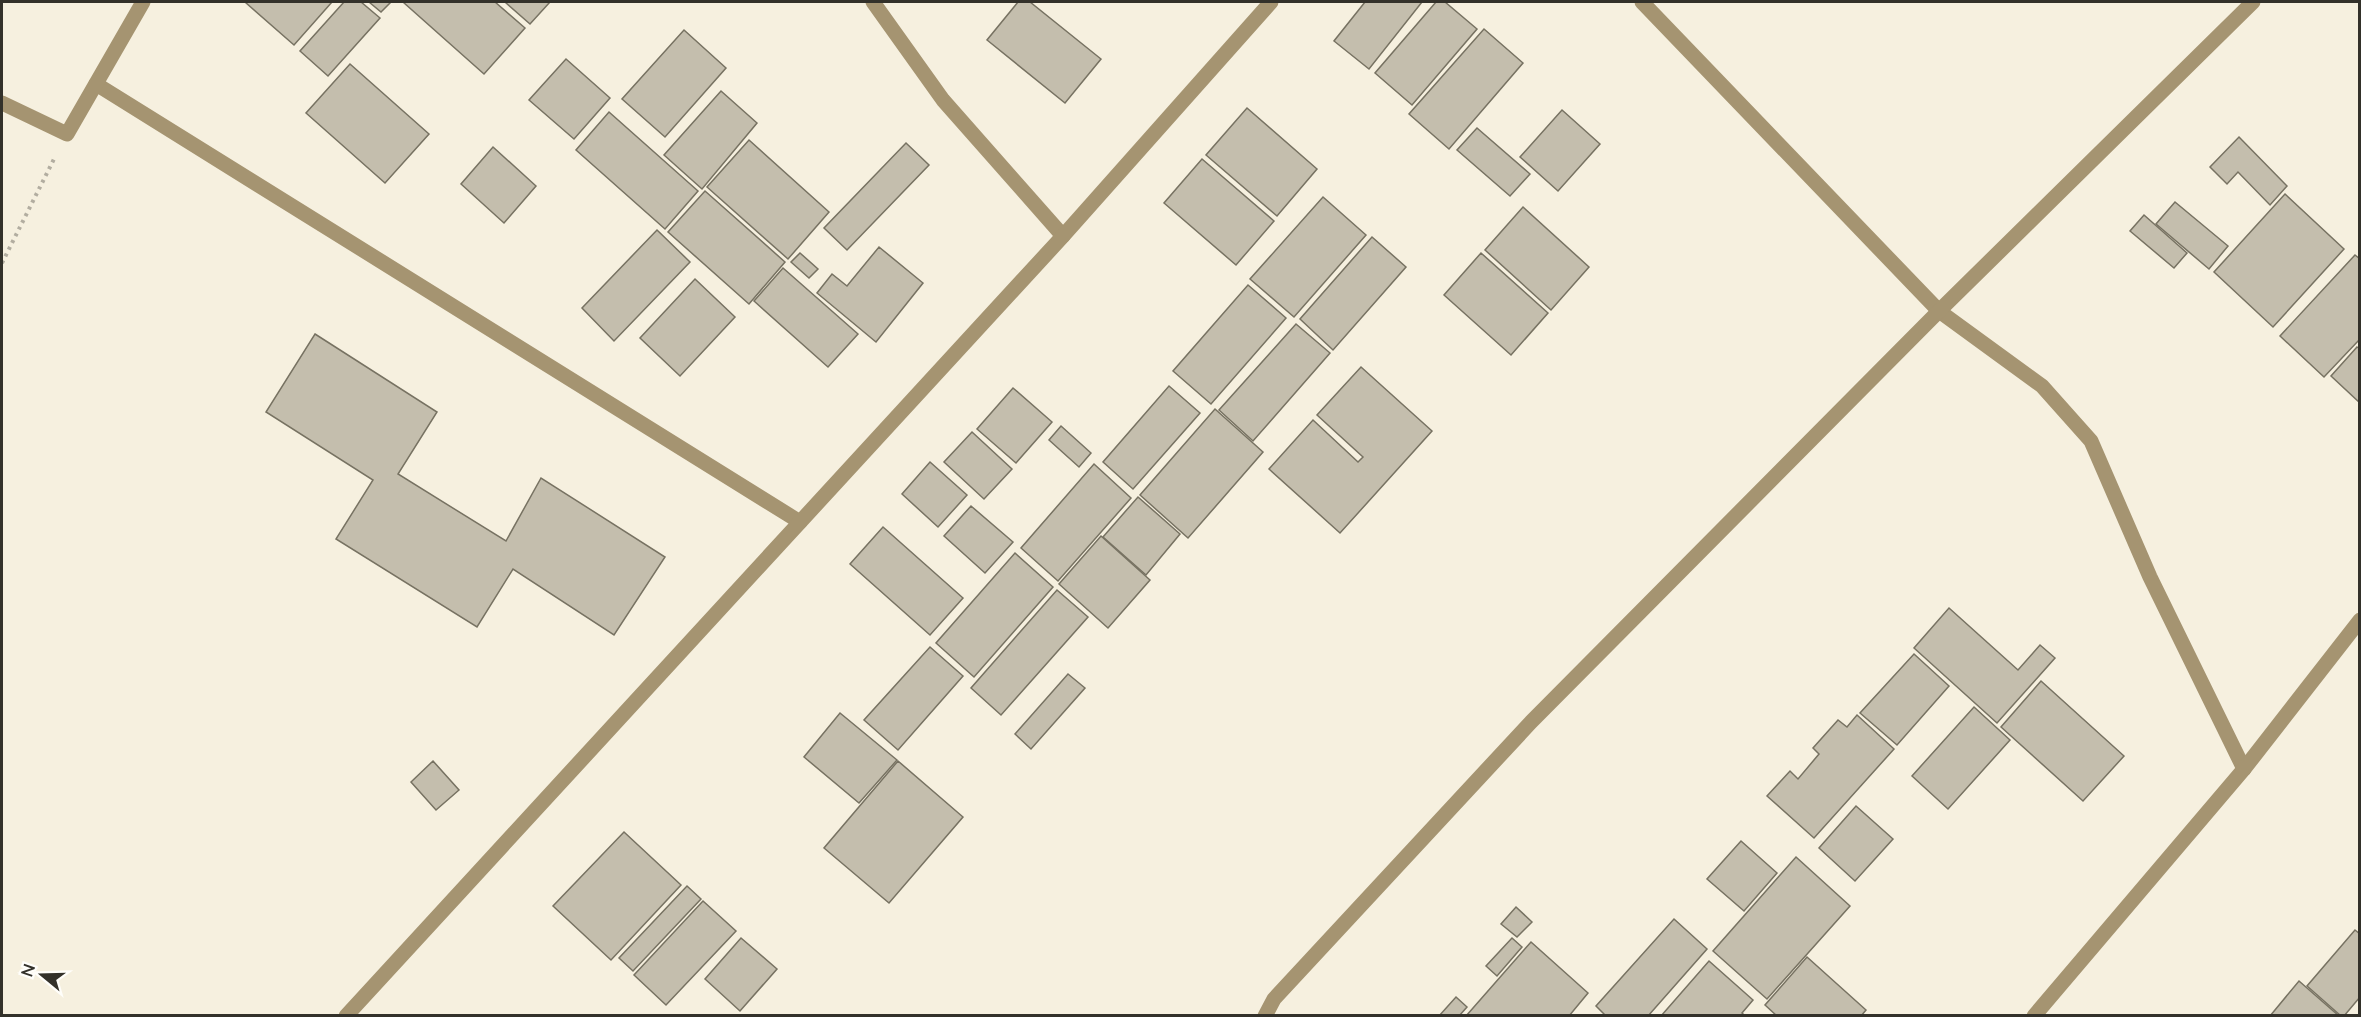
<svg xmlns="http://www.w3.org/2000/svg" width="2361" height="1017" font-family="Lato,sans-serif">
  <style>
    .building { fill: #c4bead; stroke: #777262; stroke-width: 1.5 }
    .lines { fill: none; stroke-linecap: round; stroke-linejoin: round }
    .path { stroke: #b2ada0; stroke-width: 4; stroke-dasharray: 3 4.5; stroke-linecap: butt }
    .minor { stroke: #a59471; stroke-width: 15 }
  </style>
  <rect width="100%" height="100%" fill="#f6f0df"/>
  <g class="building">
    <path d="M 245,2 L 332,2 L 294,45 Z"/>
    <path d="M 344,2 L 361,2 L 380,18 L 328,76 L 300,51 Z"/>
    <path d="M 369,2 L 391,2 L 381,12 Z"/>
    <path d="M 403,2 L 495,2 L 525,28 L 484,74 Z"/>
    <path d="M 505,2 L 550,2 L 530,24 Z"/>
    <path d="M 1018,2 L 1030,2 L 1101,59 L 1065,103 L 987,40 Z"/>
    <path d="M 1365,2 L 1422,2 L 1369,69 L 1334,41 Z"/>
    <path d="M 1436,2 L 1445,2 L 1477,29 L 1412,105 L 1375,73 Z"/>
    <path d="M 1484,29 L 1523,63 L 1449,149 L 1409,114 Z"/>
    <path d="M 684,30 L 726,68 L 665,137 L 622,99 Z"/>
    <path d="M 566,59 L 610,98 L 574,139 L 529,100 Z"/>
    <path d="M 350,64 L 429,134 L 385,183 L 306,113 Z"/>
    <path d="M 721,91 L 757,123 L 702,189 L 664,155 Z"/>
    <path d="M 1247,108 L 1317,169 L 1277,216 L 1206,155 Z"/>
    <path d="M 1562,110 L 1600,144 L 1558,191 L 1520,157 Z"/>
    <path d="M 609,112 L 698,191 L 665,229 L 576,150 Z"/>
    <path d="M 1477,128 L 1530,174 L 1510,196 L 1457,150 Z"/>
    <path d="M 2239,137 L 2287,186 L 2270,205 L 2238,172 L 2227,184 L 2210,167 Z"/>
    <path d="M 749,140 L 829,212 L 788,259 L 707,187 Z"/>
    <path d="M 906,143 L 929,165 L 847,250 L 824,228 Z"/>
    <path d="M 493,147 L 536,186 L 504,223 L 461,184 Z"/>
    <path d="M 1202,159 L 1274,221 L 1236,265 L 1164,203 Z"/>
    <path d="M 705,191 L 785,262 L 749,304 L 668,232 Z"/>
    <path d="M 2285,194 L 2344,249 L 2273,327 L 2214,272 Z"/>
    <path d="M 1323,197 L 1366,235 L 1294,317 L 1250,279 Z"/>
    <path d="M 2175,202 L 2228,246 L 2209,269 L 2156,224 Z"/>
    <path d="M 1523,207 L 1589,267 L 1551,310 L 1485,250 Z"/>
    <path d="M 2144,215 L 2187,253 L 2174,268 L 2130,231 Z"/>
    <path d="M 657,230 L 690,262 L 614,341 L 582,308 Z"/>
    <path d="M 1372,237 L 1406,267 L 1333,350 L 1300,319 Z"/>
    <path d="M 879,247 L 923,283 L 876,342 L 817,293 L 832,274 L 847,286 Z"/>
    <path d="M 800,253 L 818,269 L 809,278 L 791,262 Z"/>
    <path d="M 1481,253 L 1548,313 L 1511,355 L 1444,295 Z"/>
    <path d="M 2355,255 L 2360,259 L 2360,339 L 2324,377 L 2280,336 Z"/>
    <path d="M 783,268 L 858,334 L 828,367 L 754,301 Z"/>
    <path d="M 695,279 L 735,317 L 680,376 L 640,338 Z"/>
    <path d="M 1248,285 L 1286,318 L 1211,404 L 1173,371 Z"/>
    <path d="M 1296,324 L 1330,353 L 1253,441 L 1219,410 Z"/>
    <path d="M 315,334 L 437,412 L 398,474 L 506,541 L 541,478 L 665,557 L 614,635 L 513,569 L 477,627 L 336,539 L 373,480 L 266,412 Z"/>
    <path d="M 2357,347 L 2360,349 L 2360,403 L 2331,376 Z"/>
    <path d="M 1361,367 L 1432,431 L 1340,533 L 1269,469 L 1313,420 L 1358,462 L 1363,457 L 1317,415 Z"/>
    <path d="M 1169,386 L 1200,413 L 1133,489 L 1103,462 Z"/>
    <path d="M 1013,388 L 1052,422 L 1016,463 L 977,429 Z"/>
    <path d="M 1215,409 L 1263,452 L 1188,538 L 1140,495 Z"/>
    <path d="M 1061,426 L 1091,453 L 1079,467 L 1049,440 Z"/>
    <path d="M 972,432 L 1012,469 L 984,499 L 944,462 Z"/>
    <path d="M 930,462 L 967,495 L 938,527 L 902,494 Z"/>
    <path d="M 1094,464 L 1131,498 L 1058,581 L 1021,548 Z"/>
    <path d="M 1138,497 L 1180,534 L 1146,575 L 1103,537 Z"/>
    <path d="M 971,506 L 1013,542 L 985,573 L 944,536 Z"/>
    <path d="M 883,527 L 963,598 L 930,635 L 850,564 Z"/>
    <path d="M 1101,536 L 1150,580 L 1108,628 L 1059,584 Z"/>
    <path d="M 1015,553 L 1053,587 L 974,677 L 936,643 Z"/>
    <path d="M 1057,590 L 1088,617 L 1001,715 L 971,688 Z"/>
    <path d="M 1949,608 L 2018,670 L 2040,645 L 2055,658 L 1997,723 L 1914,648 Z"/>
    <path d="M 930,647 L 963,676 L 898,750 L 864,720 Z"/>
    <path d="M 1914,654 L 1949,686 L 1897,745 L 1860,713 Z"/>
    <path d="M 1068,674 L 1085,688 L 1031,749 L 1015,734 Z"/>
    <path d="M 2041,681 L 2124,756 L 2083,801 L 2001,727 Z"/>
    <path d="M 1974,707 L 2010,740 L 1948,809 L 1912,776 Z"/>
    <path d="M 840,713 L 897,760 L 859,803 L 804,757 Z"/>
    <path d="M 1857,715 L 1894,749 L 1814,838 L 1767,796 L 1790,771 L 1798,779 L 1819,754 L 1813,748 L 1838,720 L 1847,727 Z"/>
    <path d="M 433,761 L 459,790 L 436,810 L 411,782 Z"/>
    <path d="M 898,761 L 963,817 L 889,903 L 824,848 Z"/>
    <path d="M 1856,806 L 1893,839 L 1855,881 L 1819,848 Z"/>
    <path d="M 624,832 L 681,885 L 611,960 L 553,906 Z"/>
    <path d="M 1741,841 L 1777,873 L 1744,911 L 1707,879 Z"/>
    <path d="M 1796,857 L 1850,906 L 1767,999 L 1713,951 Z"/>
    <path d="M 687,886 L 701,899 L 633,971 L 619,958 Z"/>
    <path d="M 703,901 L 736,931 L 666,1005 L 634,975 Z"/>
    <path d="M 1516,907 L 1532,922 L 1517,937 L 1501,924 Z"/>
    <path d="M 1674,919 L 1707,949 L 1648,1016 L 1606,1016 L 1596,1006 Z"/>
    <path d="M 2355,930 L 2360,934 L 2360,997 L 2344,1016 L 2341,1016 L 2307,986 Z"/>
    <path d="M 741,938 L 777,969 L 740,1011 L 705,979 Z"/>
    <path d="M 1512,938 L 1522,947 L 1497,976 L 1486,966 Z"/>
    <path d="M 1531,942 L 1588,993 L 1569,1016 L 1466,1016 Z"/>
    <path d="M 1807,957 L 1866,1010 L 1861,1016 L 1777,1016 L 1765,1005 Z"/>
    <path d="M 1709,961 L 1753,1000 L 1742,1013 L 1745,1016 L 1661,1016 Z"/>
    <path d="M 2299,981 L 2339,1016 L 2270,1016 Z"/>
    <path d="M 1456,997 L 1467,1007 L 1459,1016 L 1439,1016 Z"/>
  </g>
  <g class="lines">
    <path class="path" d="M 2,263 L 54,159"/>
    <g class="minor">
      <path d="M 873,2 L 943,100 L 1063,236"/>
      <path d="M 1642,2 L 1939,311 L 2042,386 L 2091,441 L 2150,577 L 2244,769"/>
      <path d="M 96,84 L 800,522"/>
      <path d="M 2,103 L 67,134 L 143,2"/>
      <path d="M 346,1016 L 1063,236 L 1271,2"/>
      <path d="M 1265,1016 L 1274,999 L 1531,722 L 1939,311 L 2253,2"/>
      <path d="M 2034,1016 L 2244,769 L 2360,620"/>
    </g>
  </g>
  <rect width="2361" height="1017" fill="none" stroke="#33312a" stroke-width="6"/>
  <g transform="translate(42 975) rotate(289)" stroke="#fffefa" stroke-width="4.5" paint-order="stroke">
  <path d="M0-4.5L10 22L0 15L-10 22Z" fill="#33312a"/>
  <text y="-9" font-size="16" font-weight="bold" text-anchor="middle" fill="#33312a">N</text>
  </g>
</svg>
